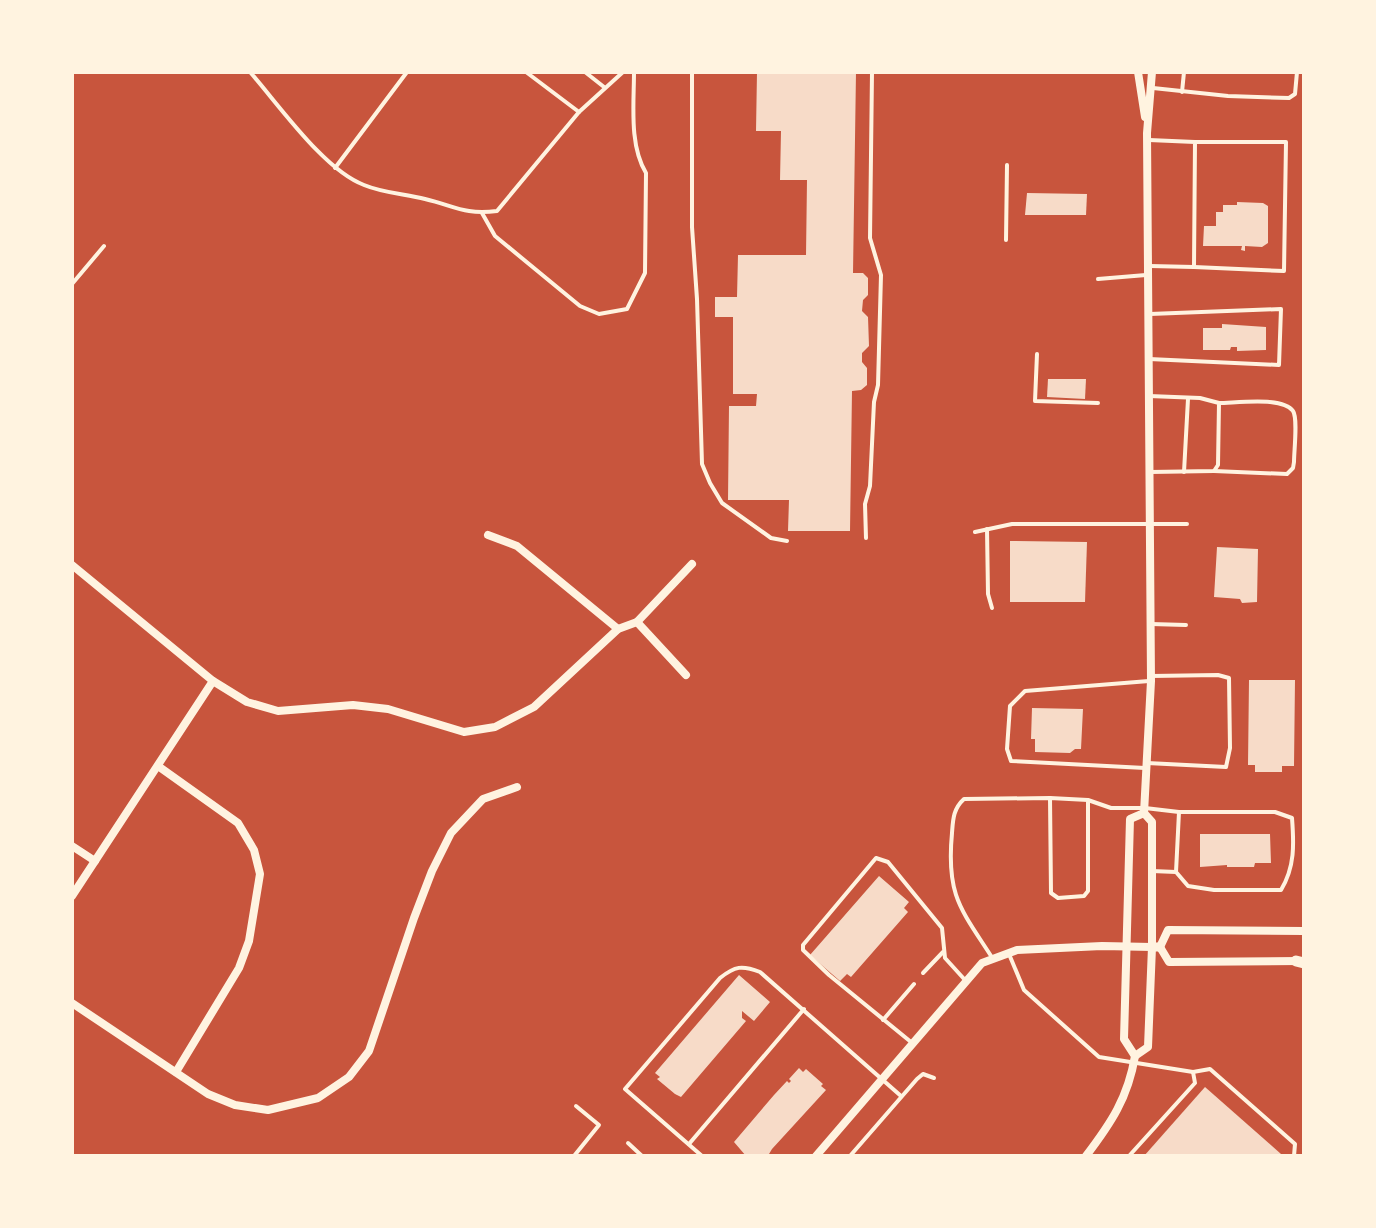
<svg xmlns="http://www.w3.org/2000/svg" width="1376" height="1228" font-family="Figtree,sans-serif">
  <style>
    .building { fill: #f7dbc8 }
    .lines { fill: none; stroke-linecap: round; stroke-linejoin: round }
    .service { stroke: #fff3e0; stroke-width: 4 }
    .minor { stroke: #fff3e0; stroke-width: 8 }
    .tertiary { stroke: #fff3e0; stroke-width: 9 }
    .secondary { stroke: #fff3e0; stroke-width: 11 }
  </style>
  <rect width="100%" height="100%" fill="#c8553d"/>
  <g class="building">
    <path d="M 757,72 L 856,72 L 853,273 L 863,273 L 868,278 L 868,295 L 863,300 L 862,311 L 868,317 L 869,346 L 862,353 L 862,362 L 867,368 L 867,385 L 861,390 L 852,391 L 850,531 L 788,531 L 789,500 L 728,500 L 729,406 L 756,406 L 757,394 L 733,394 L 733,317 L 715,317 L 715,297 L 737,297 L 738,255 L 806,255 L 807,180 L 780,180 L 781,131 L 756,131 Z"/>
    <path d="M 1027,193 L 1087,194 L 1086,215 L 1025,215 Z"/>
    <path d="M 1237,202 L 1263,203 L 1268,206 L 1268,243 L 1262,247 L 1245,246 L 1245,251 L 1241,250 L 1242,246 L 1203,246 L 1204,226 L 1216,226 L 1216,212 L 1223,212 L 1223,205 L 1237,205 Z"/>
    <path d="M 1222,324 L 1266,327 L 1266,350 L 1237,351 L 1237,347 L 1231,347 L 1230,350 L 1203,350 L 1203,328 L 1222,328 Z"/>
    <path d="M 1048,379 L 1086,379 L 1085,399 L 1047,397 Z"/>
    <path d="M 1010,541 L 1087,542 L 1085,602 L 1010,602 Z"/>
    <path d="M 1217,547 L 1258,549 L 1257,602 L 1242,603 L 1240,599 L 1214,597 Z"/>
    <path d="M 1249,680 L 1295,680 L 1294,766 L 1282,766 L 1282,772 L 1255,772 L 1255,765 L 1248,765 Z"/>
    <path d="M 1032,708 L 1083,709 L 1081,749 L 1075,749 L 1070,753 L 1035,752 L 1035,739 L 1031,739 Z"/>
    <path d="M 1200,834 L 1270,834 L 1271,863 L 1255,863 L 1254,867 L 1227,867 L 1227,865 L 1200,867 Z"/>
    <path d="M 879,876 L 909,902 L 904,908 L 908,912 L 851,977 L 847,974 L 840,981 L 810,955 Z"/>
    <path d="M 739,975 L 770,1002 L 754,1021 L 742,1011 L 742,1018 L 746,1021 L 681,1097 L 675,1094 L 657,1079 L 660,1077 L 655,1073 Z"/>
    <path d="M 799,1068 L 803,1072 L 806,1069 L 823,1084 L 821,1086 L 826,1090 L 772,1149 L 769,1154 L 772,1156 L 746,1156 L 734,1142 L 774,1095 L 787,1081 L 789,1083 L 791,1081 L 789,1079 Z"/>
    <path d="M 1205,1087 L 1281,1154 L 1279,1156 L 1144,1156 Z"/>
  </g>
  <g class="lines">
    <g class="service">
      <path d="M 250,72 C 279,105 324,170 364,185 C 383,193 405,194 425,199 C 455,206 464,215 497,211 L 579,112 L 623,72"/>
      <path d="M 526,72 L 579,112"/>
      <path d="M 585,72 L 604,87"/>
      <path d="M 692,72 L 692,227 L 697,299 L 702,464 L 710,483 L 722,503 L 771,538 L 787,541"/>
      <path d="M 1153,88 L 1228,96 L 1289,98 L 1295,94 L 1297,72"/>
      <path d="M 1182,92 L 1184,72"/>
      <path d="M 1149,140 L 1195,142 L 1194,267 L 1150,266"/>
      <path d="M 335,168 L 407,72"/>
      <path d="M 482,213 L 495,236 L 580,306 L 599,314 L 627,309 L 645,273 L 646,173 C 629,145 634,104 634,72"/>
      <path d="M 1006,240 L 1007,165"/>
      <path d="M 1194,267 L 1284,271 L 1286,142 L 1195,142"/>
      <path d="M 1098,279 L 1146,275"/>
      <path d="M 72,284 L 104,246"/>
      <path d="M 1037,354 L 1035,401 L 1098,403"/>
      <path d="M 1149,359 L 1279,365 L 1281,309 L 1150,314"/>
      <path d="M 1149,396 L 1200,398 L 1219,403 L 1218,465 L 1214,471 L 1150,472"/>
      <path d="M 1214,471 L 1287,474 L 1293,468 L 1294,462 C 1294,451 1298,418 1293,411 C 1283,396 1235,403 1219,403"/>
      <path d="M 1184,472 L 1188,399"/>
      <path d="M 987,529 L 988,594 L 992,608"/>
      <path d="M 975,532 L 1012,524 L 1187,524"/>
      <path d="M 866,538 L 865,504 L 870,486 L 874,402 L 878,385 L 881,275 L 870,238 L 872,72"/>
      <path d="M 1151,624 L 1186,625"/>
      <path d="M 1147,763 L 1226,767 L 1230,748 L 1229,678 L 1218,675 L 1151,676"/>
      <path d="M 1145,768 L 1011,761 L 1007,749 L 1010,706 L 1025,691 L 1149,681"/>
      <path d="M 1050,798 L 1051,893 L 1058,898 L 1084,896 L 1088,891 L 1088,802"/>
      <path d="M 1176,872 L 1179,812"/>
      <path d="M 1009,954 L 1024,990 L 1099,1057 L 1193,1072 L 1210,1069 L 1295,1144 L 1294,1156"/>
      <path d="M 993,959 C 961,909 946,896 952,833 C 953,820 953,809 964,799 L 1050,798 L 1088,800 L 1111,808 L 1145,808 L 1179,812 L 1275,812 L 1292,818 C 1294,844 1295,867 1281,890 L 1214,890 L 1188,886 L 1176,872 L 1152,871"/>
      <path d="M 923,973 L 943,952"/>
      <path d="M 883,1020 L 914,984"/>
      <path d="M 911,1042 L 829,975 L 803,950 L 803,945 L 876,858 L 888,862 L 942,928 L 945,958 L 965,980"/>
      <path d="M 628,1143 L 642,1156"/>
      <path d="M 689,1144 L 804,1009"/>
      <path d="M 574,1156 L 599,1125 L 576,1106"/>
      <path d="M 702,1156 L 625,1089 L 720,978 C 735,966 742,965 760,972 L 901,1096"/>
      <path d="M 850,1156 L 917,1079 L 923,1074 L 934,1078"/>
      <path d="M 1129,1156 L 1195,1083 L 1193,1072"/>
    </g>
    <g class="minor">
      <path d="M 1138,72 L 1145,117"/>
      <path d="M 488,535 L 517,546 L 618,629"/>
      <path d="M 72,565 L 213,681 L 247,702 L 278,711 L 353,705 L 388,709 L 464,732 L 495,727 L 534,707 L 618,629 L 637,622 L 692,564"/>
      <path d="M 637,622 L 686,675"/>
      <path d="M 158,766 L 238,823 L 254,850 L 260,874 L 249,941 L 239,968 L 176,1072"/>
      <path d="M 72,846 L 95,861"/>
      <path d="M 72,896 L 213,681"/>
      <path d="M 1300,961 L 1169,962 L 1160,947 L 1168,930 L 1304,931"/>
      <path d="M 72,1003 L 208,1094 L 235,1105 L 268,1110 L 318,1098 L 349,1077 L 369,1051 L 414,918 L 432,871 L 451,833 L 483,799 L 517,787"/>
      <path d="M 1135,1056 L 1148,1047 L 1152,947 L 1152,822 L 1144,813 L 1151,681 L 1147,133 L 1152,72"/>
      <path d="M 816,1156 L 982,963 L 1017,950 L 1102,946 L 1152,947"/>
      <path d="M 1086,1156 C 1111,1123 1128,1098 1135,1056 L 1124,1039 L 1130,819 L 1144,813"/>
    </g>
    <path class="tertiary" d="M 1152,947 L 1160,947"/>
    <path class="secondary" d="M 1296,961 L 1304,963"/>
  </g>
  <rect width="1376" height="1228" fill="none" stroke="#fff3e0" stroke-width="148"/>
</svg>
